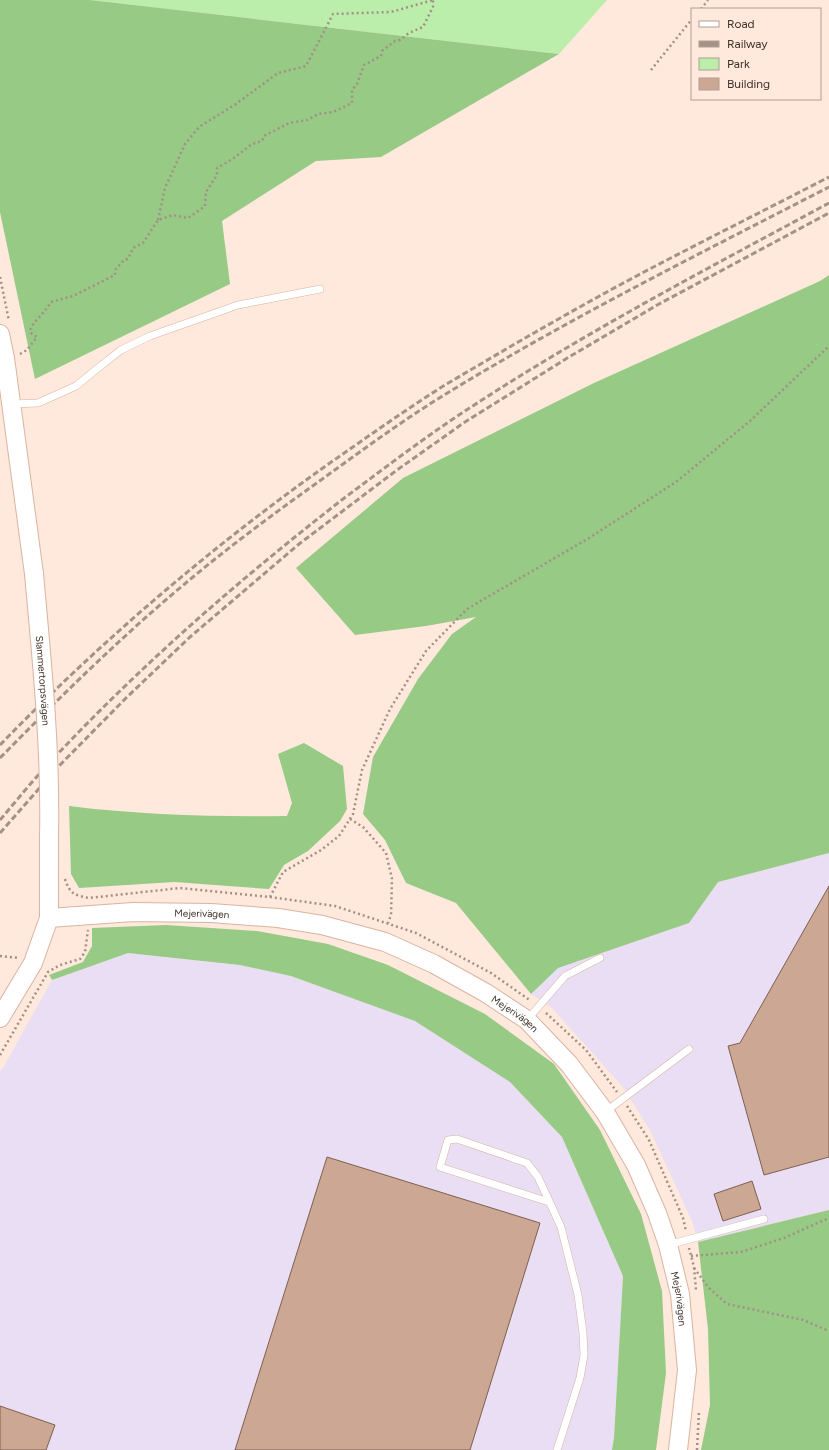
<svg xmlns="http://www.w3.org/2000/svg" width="829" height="1450" font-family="Figtree,sans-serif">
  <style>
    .industrial { fill: #e9def3 }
    .green { fill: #bceeab }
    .forest { fill: #96ca85 }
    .building { fill: #cba794; stroke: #7f5f4d }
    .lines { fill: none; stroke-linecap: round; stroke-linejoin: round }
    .service-casing { stroke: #d9b4a1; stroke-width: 8 }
    .tertiary-casing { stroke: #d9b4a1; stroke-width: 20 }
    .path { stroke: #a29086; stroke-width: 2.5; stroke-dasharray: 2 3; stroke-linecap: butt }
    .service { stroke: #fff; stroke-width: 7 }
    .tertiary { stroke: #fff; stroke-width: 18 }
    .rail { stroke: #a49287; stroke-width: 3; stroke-dasharray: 6 3; stroke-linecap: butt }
    .tertiary-bridge-casing { stroke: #d9b4a1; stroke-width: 20; stroke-linecap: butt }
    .tertiary-bridge { stroke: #fff; stroke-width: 18 }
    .labels { text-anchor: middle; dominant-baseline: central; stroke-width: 3; stroke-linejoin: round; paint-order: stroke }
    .street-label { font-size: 10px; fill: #3e3028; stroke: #ffe8dc }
  </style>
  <rect width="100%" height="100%" fill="#ffe8dc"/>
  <g class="industrial">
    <path d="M 829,853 L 829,1210 L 698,1242 L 692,1221 L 650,1130 L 622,1086 L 551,1007 L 531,994 L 557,968 L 689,923 L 718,882 Z"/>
    <path d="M 128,953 L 240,965 L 291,976 L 415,1021 L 510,1082 L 562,1137 L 623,1276 L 614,1438 L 612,1450 L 0,1450 L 0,1071 L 4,1066 L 52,980 Z"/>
  </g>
  <path class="green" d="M 90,0 L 607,0 L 559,54 Z"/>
  <g class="forest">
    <path d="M 0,0 L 90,0 L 559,54 L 381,157 L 316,161 L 222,221 L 230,284 L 35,379 L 0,212 Z"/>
    <path d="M 829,275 L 829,853 L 718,882 L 689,923 L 558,968 L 531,994 L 456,903 L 406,883 L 385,840 L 363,814 L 373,757 L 418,679 L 452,634 L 476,617 L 426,626 L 355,635 L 296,568 L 403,478 L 594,383 L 820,281 Z"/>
    <path d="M 304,743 L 343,766 L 347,809 L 340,821 L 308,851 L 284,865 L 269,889 L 174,882 L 79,888 L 71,874 L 69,806 C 141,815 214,817 287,816 L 292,803 L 278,754 Z"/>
    <path d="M 166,925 L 257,931 L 328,944 L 388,965 L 485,1014 L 554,1064 L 600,1130 L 641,1214 L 662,1291 L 666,1373 L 656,1450 L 612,1450 L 614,1438 L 623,1276 L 562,1137 L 510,1082 L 415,1021 L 291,976 L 240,965 L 128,953 L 52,980 L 49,975 L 83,962 L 92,946 L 92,928 Z"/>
    <path d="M 829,1210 L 829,1450 L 701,1450 L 710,1405 L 708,1329 L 698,1242 Z"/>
  </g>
  <g class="building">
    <path d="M 829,886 L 829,1157 L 764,1175 L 728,1046 L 740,1043 Z"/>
    <path d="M 327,1157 L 540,1223 L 470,1450 L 235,1450 Z"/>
    <path d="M 752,1181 L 761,1209 L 723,1221 L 714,1194 Z"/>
    <path d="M 0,1406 L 55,1425 L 46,1450 L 0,1450 Z"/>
  </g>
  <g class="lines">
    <defs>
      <g id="service">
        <path d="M 12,404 L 38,403 L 76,386 L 98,368 L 121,350 L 150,336 L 238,305 L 320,289"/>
        <path d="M 527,1020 L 565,976 L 600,958"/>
        <path d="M 605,1112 L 689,1049"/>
        <path d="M 549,1202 L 440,1167 L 448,1140 L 457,1139 L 527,1163 L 538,1177 L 561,1227 L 578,1295 L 583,1333 L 584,1355 L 580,1378 L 557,1450"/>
        <path d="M 668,1245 L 764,1219"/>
      </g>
      <g id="tertiary">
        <path d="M 0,334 L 5,358 L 34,574"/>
        <path id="s1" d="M 49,918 L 133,912 L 211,913 L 278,918 L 322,925 L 385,942 L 434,964 L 486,993 L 527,1020 L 569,1064 L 605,1112 L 636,1165 L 657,1213 L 668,1245 L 680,1294 L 687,1370 L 678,1450"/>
        <path d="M 0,1018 L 33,963 L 49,918 L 49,838"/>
      </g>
    </defs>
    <use href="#service" class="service-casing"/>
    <use href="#tertiary" class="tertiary-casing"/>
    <g class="path">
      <path d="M 701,9 L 708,0"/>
      <path d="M 651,70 L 692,19"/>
      <path d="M 158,220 L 165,188 L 185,144 L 199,127 L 236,104 L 278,73 L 306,66 L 333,14 L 391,12 L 433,0"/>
      <path d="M 0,277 L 9,321"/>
      <path d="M 20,354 L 27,350 L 37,337 L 31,333 L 30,330 C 35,319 45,313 51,302 L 73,296 L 115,275 L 115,270 L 124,260 L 128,259 L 133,248 L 143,243 L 158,220 L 173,215 L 188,218 L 205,206 L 206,192 L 217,175 L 217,168 L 234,158 L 252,144 L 262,141 L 264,136 L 289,123 L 307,120 L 318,114 L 333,112 L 352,103 L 352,90 L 357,84 L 364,65 L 381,56 L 382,51 L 395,41 L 400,40 L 409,33 L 423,27 L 433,7 L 433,0"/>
      <path d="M 350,819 L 363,827 L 386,853 L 392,879 L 391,915 L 388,923"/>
      <path d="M 65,879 C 70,894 74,895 89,898 L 180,888 L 270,897 L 335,906 L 416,933 L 491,973 L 531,1001"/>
      <path d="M 270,897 L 283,872 L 321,850 L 339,836 L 353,814 L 362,770 L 390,709 L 426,651 L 467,609 L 589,538 L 676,482 L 750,421 L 829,346"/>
      <path d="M 0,956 L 19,958"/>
      <path d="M 546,1013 L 586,1050 L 617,1092"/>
      <path d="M 0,1055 L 48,972 L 60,965 L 80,959 L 85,952 L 88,930"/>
      <path d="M 627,1106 L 649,1140 L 683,1218 L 686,1231"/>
      <path d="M 689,1248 L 694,1267 L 696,1290"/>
      <path d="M 691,1256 L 741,1252 L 784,1238 L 829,1218"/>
      <path d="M 694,1268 L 709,1288 L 727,1304 L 803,1320 L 829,1331"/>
      <path d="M 697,1450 L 699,1411"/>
    </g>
    <use href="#service" class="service"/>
    <use href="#tertiary" class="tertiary"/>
    <g class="rail">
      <path d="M 0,745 C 100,642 210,548 327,465 C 366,438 405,410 445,385 C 511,346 576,308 644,272 C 705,240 767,209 829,177"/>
      <path d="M 0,758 C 62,695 125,633 193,577 C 240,538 290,502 339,467 C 375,441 411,415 449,392 C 572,317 701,253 829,187"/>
      <path d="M 0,820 C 17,800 34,779 52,760 C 141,665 240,579 343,499 C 382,470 421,440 462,413 C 580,335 705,270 829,203"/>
      <path d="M 0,833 L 57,768 L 126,698 L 190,637 L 299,544 L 397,470 L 465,422 L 569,357 L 659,304 L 829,213"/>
    </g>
    <defs>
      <g id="tertiary-bridge">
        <path id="s2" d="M 34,574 C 42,662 51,750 49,838"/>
      </g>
    </defs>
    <use href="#tertiary-bridge" class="tertiary-bridge-casing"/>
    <use href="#tertiary-bridge" class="tertiary-bridge"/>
  </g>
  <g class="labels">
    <g class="street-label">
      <text stroke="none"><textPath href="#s2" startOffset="107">Slammertorpsvägen</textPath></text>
      <text stroke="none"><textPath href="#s1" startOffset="153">Mejerivägen</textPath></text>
      <text stroke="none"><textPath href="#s1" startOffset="488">Mejerivägen</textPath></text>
      <text stroke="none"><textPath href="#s1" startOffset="825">Mejerivägen</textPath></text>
    </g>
  </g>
  <rect x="691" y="8" width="130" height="92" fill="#ffe8dc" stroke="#b29e94"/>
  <rect x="699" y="21" width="20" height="6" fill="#ffffff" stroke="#b29e94"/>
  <text x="727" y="28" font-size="12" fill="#3e3028">Road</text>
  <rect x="699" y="41" width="20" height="6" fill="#a49287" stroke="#b29e94"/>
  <text x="727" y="48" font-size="12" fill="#3e3028">Railway</text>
  <rect x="699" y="58" width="20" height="12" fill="#bceeab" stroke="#b29e94"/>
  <text x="727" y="68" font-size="12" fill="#3e3028">Park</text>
  <rect x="699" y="78" width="20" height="12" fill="#cba794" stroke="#b29e94"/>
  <text x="727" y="88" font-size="12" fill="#3e3028">Building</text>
</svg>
